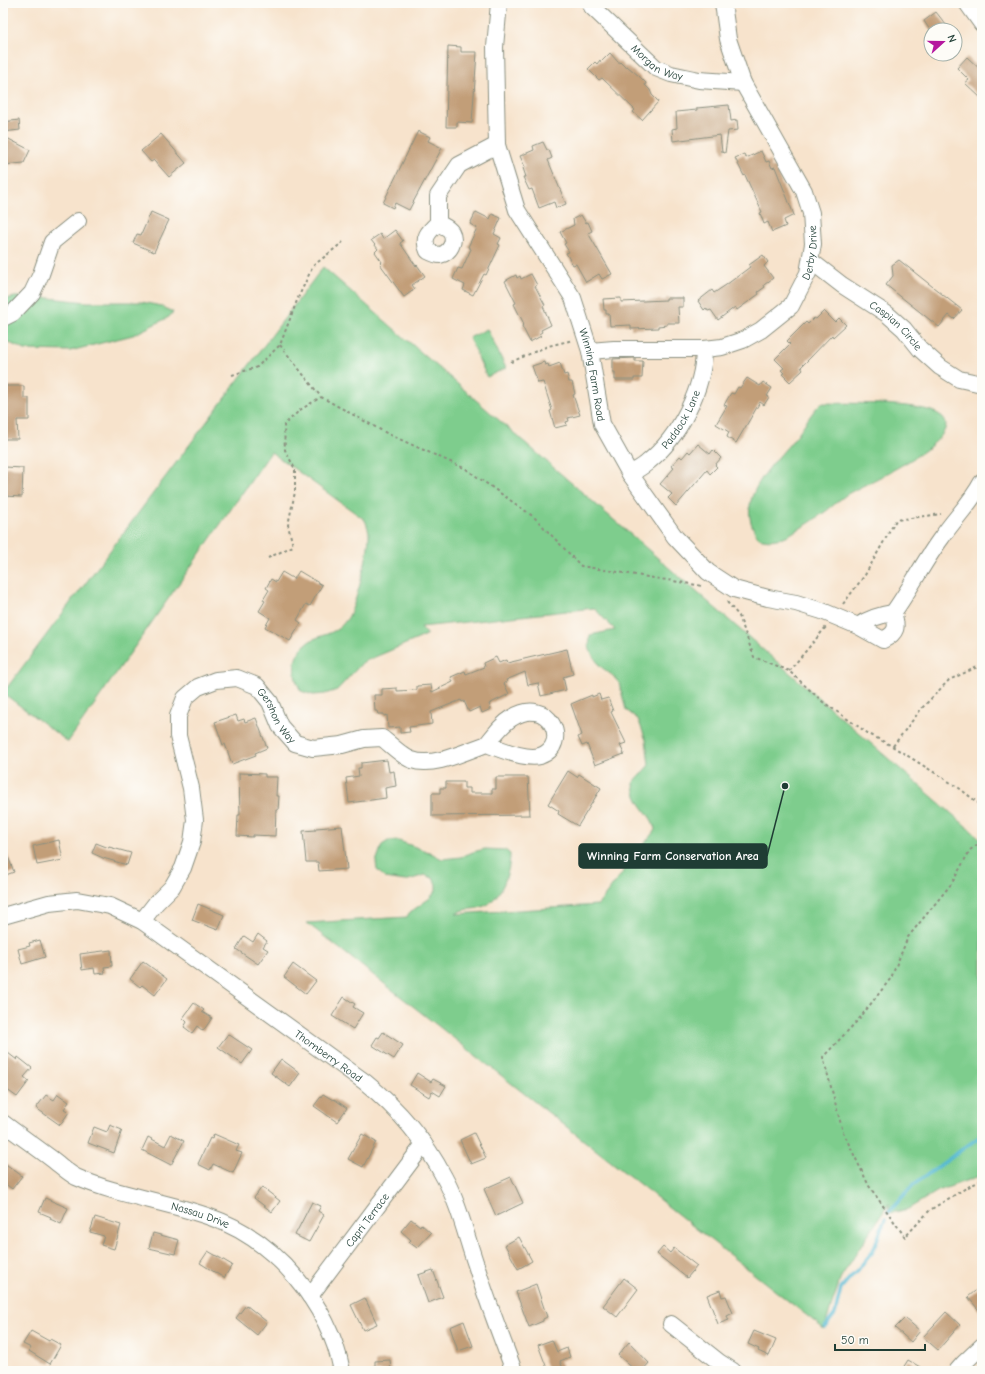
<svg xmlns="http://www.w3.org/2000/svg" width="985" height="1374" font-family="'Comic Neue',sans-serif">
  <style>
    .green { fill: #7ecd8d; stroke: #4e8560 }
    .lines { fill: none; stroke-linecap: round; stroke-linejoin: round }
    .stream { stroke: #56bad4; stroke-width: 3.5 }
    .building { fill: #c29e78 }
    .minor-casing { stroke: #8b9080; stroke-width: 18 }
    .path { stroke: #8b9080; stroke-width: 2; stroke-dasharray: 3 3; stroke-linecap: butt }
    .minor { stroke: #fff; stroke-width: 16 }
    .labels { text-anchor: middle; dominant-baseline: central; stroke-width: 3; stroke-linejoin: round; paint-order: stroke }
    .street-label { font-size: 11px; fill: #1f3d34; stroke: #fdfcf7 }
    .leader { fill: none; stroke: #1f3d34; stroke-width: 1.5 }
    .callout-dot { fill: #1f3d34; stroke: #fdfcf7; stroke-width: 1.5 }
    .callout { fill: #1f3d34; stroke: #1f3d34; stroke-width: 1.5 }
    .callout-label { font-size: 12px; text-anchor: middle; font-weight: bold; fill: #fff }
  </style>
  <rect width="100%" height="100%" fill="#fdfcf7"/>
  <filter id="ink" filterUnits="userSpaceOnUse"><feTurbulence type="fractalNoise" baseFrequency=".025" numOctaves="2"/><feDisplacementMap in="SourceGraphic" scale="8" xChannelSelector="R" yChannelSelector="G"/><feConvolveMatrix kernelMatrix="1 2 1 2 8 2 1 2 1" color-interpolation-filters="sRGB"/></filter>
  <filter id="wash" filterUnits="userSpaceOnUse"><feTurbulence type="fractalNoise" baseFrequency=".012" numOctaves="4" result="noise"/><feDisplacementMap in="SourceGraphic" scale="16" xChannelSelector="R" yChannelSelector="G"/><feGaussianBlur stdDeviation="0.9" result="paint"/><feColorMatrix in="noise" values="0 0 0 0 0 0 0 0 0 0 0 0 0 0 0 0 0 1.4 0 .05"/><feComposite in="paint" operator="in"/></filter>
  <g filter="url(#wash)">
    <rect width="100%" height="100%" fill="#f7e3cc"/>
    <g class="green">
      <path d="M 323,267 L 982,840 L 982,1175 L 938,1191 L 908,1209 L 892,1213 L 889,1208 L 889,1203 L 841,1277 L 824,1329 L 307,923 L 407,917 L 409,913 L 430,898 L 436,891 L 436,884 L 433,878 L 425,875 L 405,881 L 385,878 L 377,870 L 376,862 L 382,845 L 388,841 L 399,841 L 429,852 L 442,859 L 461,857 L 473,852 L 485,849 L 505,850 L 510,854 C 510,873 501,900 482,907 C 473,910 463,908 456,914 L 598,905 L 655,830 C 654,819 643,810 638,800 C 635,795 634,788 634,782 L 649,765 L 646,740 L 638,719 L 626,710 L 619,683 L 613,676 L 600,666 L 593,656 L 589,648 L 590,635 L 615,630 L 594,608 L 421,627 L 427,634 L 420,638 L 363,662 L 337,690 L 325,694 L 313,695 L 301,691 C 292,675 291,657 306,644 C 315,636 330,635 339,628 C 342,625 347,620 349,616 C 357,600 369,553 369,535 C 369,530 367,525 365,520 L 271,452 L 68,742 L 3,693 L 71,602 L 72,599 L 76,596 Z"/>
      <path d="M 15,297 L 49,298 L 87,302 L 142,302 L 161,306 L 173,312 L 169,317 L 133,335 L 70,351 L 25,350 L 3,340 L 3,300 Z"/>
      <path d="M 487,329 L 506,368 L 487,377 L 469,338 Z"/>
      <path d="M 821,403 C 843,404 935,400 945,420 C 956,445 863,484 846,495 C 836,502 829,510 819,516 C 813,521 806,525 799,529 C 794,531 790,535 786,536 C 776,540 769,541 759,538 C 730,499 775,464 797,435 C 805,424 811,413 821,403 Z"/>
    </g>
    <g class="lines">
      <g class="stream">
        <path d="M 889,1212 L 913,1185 L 982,1135"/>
        <path d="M 825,1327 L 835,1314 L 841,1288 L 872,1253 L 885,1219"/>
      </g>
    </g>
    <g id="blocks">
      <g class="building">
        <path d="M 936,12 L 950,30 L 930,30 L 924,21 Z"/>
        <path d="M 448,46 L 461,47 L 461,52 L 477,52 L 472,123 L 457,122 L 457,127 L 446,127 Z"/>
        <path d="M 610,53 L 618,62 L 620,62 L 625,67 L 627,66 L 639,76 L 646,83 L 645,85 L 650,90 L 652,95 L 657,100 L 658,102 L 642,120 L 633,112 L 635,110 L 602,78 L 599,80 L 588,69 L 595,62 L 597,64 L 600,60 L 601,62 Z"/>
        <path d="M 967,57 L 982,71 L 982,99 L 965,83 L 969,80 L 957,68 Z"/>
        <path d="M 729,105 L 731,121 L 737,120 L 738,130 L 728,131 L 725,153 L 722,152 L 720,135 L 673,141 L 672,129 L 677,128 L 676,112 L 697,110 L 697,108 Z"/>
        <path d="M 19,120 L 20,130 L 3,132 L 3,122 Z"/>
        <path d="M 418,131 L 430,137 L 428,141 L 442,148 L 409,210 L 395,203 L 393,208 L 383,203 Z"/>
        <path d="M 161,134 L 186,163 L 169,177 L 154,160 L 151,162 L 141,151 Z"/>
        <path d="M 3,136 L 30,150 L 24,163 L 3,165 Z"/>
        <path d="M 543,142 L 547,150 L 549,150 L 552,158 L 548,160 L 566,204 L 556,208 L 554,202 L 539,208 L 532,189 L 529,190 L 523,177 L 526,177 L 523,168 L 525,167 L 520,156 L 534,150 L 533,146 Z"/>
        <path d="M 761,151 L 766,162 L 769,161 L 772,168 L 775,167 L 794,215 L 784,220 L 786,226 L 772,232 L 768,222 L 764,224 L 760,213 L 762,212 L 745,175 L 744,176 L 735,158 L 744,154 L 746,158 Z"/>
        <path d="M 151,212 L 169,220 L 154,252 L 133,243 L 137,234 L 141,235 Z"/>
        <path d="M 476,212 L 490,219 L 492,214 L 501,218 L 494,234 L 501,238 L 498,244 L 500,245 L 486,275 L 484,274 L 473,295 L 463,290 L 465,285 L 453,279 L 458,268 L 462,269 L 471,249 L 468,247 L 477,228 L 470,224 Z"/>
        <path d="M 581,215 L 586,223 L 588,222 L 592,231 L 588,233 L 612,274 L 602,279 L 599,274 L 586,282 L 576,264 L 573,265 L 566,253 L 569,252 L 564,244 L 566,243 L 560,232 L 574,225 L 573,219 Z"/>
        <path d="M 395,230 L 403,241 L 400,243 L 416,266 L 417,265 L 425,276 L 412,285 L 415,289 L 404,297 L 380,264 L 382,262 L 375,252 L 378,249 L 371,240 L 380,234 L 383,239 Z"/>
        <path d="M 763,255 L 768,262 L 764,266 L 773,278 L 764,285 L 765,287 L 758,292 L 759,294 L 737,310 L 735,307 L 718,320 L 711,310 L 708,311 L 706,308 L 704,310 L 698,301 L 712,290 L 714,293 L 726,285 L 750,267 L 749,265 Z"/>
        <path d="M 899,260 L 962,310 L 954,319 L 949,315 L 939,327 L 886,285 L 893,276 L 892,265 Z"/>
        <path d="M 531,274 L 537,285 L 535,286 L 545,305 L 543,306 L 551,325 L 541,330 L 542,332 L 539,334 L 541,336 L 530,342 L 522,326 L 524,324 L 514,304 L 516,303 L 505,281 L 516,275 L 517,278 L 520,276 L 521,279 Z"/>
        <path d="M 621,298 L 621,302 L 666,300 L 666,298 L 683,298 L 683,307 L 678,307 L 679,323 L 667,323 L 667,325 L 658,326 L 658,328 L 631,329 L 631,325 L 610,326 L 609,314 L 606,314 L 606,310 L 604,310 L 603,299 Z"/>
        <path d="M 824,311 L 835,322 L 839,318 L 846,325 L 833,337 L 832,335 L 811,357 L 801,367 L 803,370 L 790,382 L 782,374 L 784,373 L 781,370 L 784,368 L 775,359 L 790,344 L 787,341 L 806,322 L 808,324 L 814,318 L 816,319 Z"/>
        <path d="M 635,358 L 635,361 L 643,361 L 642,378 L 634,378 L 634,380 L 615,380 L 615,372 L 613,372 L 613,359 Z"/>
        <path d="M 544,362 L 545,365 L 548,364 L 549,367 L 560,363 L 564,375 L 567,374 L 569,382 L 572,382 L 575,394 L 573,395 L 580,415 L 568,418 L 569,421 L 566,422 L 567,425 L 555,428 L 550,411 L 552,410 L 543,382 L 538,383 L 532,366 Z"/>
        <path d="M 747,378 L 760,386 L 763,382 L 772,388 L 767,396 L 769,397 L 764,405 L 760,402 L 736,443 L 727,437 L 729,432 L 716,424 L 727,406 L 724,405 L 731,393 L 734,394 L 738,387 L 740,388 Z"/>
        <path d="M 3,386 L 24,386 L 24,398 L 29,398 L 29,420 L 17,420 L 18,439 L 3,439 Z"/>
        <path d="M 698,444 L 710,454 L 713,450 L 721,458 L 715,465 L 717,467 L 710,474 L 707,470 L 676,506 L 668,498 L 672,494 L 660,484 L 674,468 L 671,466 L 680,456 L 682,458 L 688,451 L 690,453 Z"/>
        <path d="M 5,467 L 23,468 L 22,497 L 4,496 Z"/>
        <path d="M 299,571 L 322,585 L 310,606 L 306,604 L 297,620 L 301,623 L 290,641 L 265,627 L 270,618 L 259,611 L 265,601 L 263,600 L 269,590 L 266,588 L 271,579 L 276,582 L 282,572 L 294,579 Z"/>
        <path d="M 567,649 L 573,674 L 563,677 L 566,690 L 541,696 L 538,683 L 528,685 L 525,672 L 506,680 L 507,682 L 504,683 L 509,694 L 489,704 L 491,709 L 482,713 L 480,707 L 469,712 L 464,701 L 462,702 L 461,700 L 431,712 L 432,724 L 409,727 L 410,732 L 400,733 L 400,727 L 388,728 L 387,715 L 384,716 L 384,714 L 378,714 L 377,711 L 375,711 L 374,695 L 382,695 L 382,689 L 397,688 L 397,691 L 417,690 L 417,686 L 431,685 L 432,692 L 453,682 L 451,677 L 465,671 L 466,674 L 484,667 L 483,663 L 496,657 L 499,663 L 506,660 L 507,663 Z"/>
        <path d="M 599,694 L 601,700 L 608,698 L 613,711 L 611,712 L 626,743 L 620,745 L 624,754 L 595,765 L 587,744 L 582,746 L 578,737 L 582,735 L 571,704 L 592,695 L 592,697 Z"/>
        <path d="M 236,715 L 238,721 L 244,719 L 245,722 L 256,718 L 267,748 L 255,753 L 256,755 L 232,764 L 225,744 L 223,745 L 215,722 Z"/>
        <path d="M 387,760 L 389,772 L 394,771 L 396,786 L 385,788 L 386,798 L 349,803 L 346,778 L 359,776 L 358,768 L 361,768 L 361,763 Z"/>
        <path d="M 568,771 L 577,777 L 579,774 L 601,788 L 578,826 L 558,814 L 559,811 L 548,804 Z"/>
        <path d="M 239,773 L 265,774 L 265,777 L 277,777 L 276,796 L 279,796 L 278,810 L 276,810 L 275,836 L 253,835 L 253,837 L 237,836 L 238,815 L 240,815 Z"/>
        <path d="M 496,777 L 528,777 L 530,815 L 432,816 L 432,793 L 440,793 L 440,788 L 446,788 L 446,782 L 464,782 L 464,788 L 470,788 L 470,793 L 492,793 L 492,789 L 496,789 Z"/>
        <path d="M 342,826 L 347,869 L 319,871 L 318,862 L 306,862 L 303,831 L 316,830 L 316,828 Z"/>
        <path d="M 59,840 L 63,860 L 37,865 L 33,846 Z"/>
        <path d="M 96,843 L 109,848 L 109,847 L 131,853 L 127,865 L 103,858 L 92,853 Z"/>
        <path d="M 3,846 L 4,846 L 14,872 L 3,876 Z"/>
        <path d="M 198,904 L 224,915 L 218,930 L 192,920 Z"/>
        <path d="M 258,934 L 267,941 L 263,947 L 268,950 L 258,964 L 236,949 L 244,936 L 253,942 Z"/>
        <path d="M 40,940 L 45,957 L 22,964 L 18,949 L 30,946 L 29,943 Z"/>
        <path d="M 111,950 L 112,966 L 104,967 L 105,973 L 95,974 L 94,968 L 82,970 L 80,954 Z"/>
        <path d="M 143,961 L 167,979 L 155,995 L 142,985 L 140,987 L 130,979 Z"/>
        <path d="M 293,964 L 316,981 L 306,994 L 284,977 Z"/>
        <path d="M 344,997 L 355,1004 L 353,1007 L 363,1013 L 353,1029 L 332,1016 Z"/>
        <path d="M 194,1003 L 204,1010 L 202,1012 L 212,1018 L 203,1031 L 197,1026 L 192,1033 L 184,1027 L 187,1022 L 183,1018 Z"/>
        <path d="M 383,1032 L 403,1045 L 394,1059 L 372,1045 L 377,1037 L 379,1038 Z"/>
        <path d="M 228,1034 L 252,1050 L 242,1064 L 218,1047 Z"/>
        <path d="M 8,1053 L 17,1060 L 18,1057 L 32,1068 L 24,1077 L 29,1081 L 17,1097 L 3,1087 L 3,1059 Z"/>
        <path d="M 281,1059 L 300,1073 L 290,1087 L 271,1073 Z"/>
        <path d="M 417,1073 L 431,1082 L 433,1079 L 446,1086 L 440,1096 L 432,1091 L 429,1097 L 410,1085 Z"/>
        <path d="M 58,1094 L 69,1102 L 64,1109 L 69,1112 L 60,1125 L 36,1108 L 46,1095 L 54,1100 Z"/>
        <path d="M 323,1094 L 333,1100 L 334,1099 L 347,1108 L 337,1122 L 314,1106 Z"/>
        <path d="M 110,1125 L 122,1130 L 114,1153 L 88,1143 L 94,1127 L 107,1132 Z"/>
        <path d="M 474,1133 L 486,1158 L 471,1164 L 460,1140 Z"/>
        <path d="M 171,1134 L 184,1141 L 171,1165 L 142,1150 L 148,1137 L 165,1146 Z"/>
        <path d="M 214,1134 L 239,1145 L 236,1151 L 242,1153 L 233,1173 L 213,1164 L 210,1170 L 198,1164 L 210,1138 L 212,1139 Z"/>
        <path d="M 362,1134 L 376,1142 L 363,1167 L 348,1159 Z"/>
        <path d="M 3,1162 L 22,1176 L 12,1189 L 3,1182 Z"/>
        <path d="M 511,1177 L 523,1203 L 496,1216 L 484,1189 Z"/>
        <path d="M 262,1187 L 280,1201 L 272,1212 L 254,1198 Z"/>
        <path d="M 45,1198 L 68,1208 L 61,1224 L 50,1219 L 51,1217 L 39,1212 Z"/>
        <path d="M 312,1202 L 321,1206 L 318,1211 L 324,1215 L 309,1242 L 295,1235 Z"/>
        <path d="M 95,1217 L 121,1225 L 114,1249 L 101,1245 L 104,1236 L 90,1232 Z"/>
        <path d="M 411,1219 L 420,1226 L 421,1224 L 431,1233 L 417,1248 L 409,1242 L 411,1240 L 401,1231 Z"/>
        <path d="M 153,1233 L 179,1240 L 175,1254 L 149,1248 Z"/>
        <path d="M 519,1237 L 532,1261 L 518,1269 L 505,1245 Z"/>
        <path d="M 663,1247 L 670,1253 L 674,1248 L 697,1266 L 687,1278 L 657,1254 Z"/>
        <path d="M 208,1251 L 232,1265 L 224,1278 L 200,1263 Z"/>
        <path d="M 433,1270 L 443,1297 L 428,1303 L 418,1275 Z"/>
        <path d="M 624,1278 L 638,1289 L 617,1317 L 603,1306 Z"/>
        <path d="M 536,1284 L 547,1317 L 543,1319 L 543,1321 L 529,1327 L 516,1292 Z"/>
        <path d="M 982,1285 L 982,1314 L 968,1297 Z"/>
        <path d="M 720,1290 L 722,1297 L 726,1296 L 733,1313 L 727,1316 L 729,1320 L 718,1324 L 707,1295 Z"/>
        <path d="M 365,1298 L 377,1324 L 363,1330 L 351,1305 Z"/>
        <path d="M 246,1305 L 267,1322 L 257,1335 L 236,1318 Z"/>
        <path d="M 946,1312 L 960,1325 L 938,1350 L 923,1337 Z"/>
        <path d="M 905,1318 L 920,1331 L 911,1342 L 895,1328 Z"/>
        <path d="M 464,1321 L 473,1346 L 458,1351 L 450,1327 Z"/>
        <path d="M 31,1331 L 49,1341 L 50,1339 L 61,1345 L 50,1364 L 29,1351 L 31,1348 L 23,1344 Z"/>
        <path d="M 754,1331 L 776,1340 L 769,1356 L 758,1351 L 759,1349 L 748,1344 Z"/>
        <path d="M 552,1340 L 557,1352 L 567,1348 L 570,1357 L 560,1361 L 564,1371 L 548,1371 L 538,1345 Z"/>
        <path d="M 629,1342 L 649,1363 L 642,1371 L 636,1371 L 618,1355 Z"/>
        <path d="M 390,1360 L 391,1371 L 375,1371 L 375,1361 Z"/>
        <path d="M 908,1360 L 927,1371 L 901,1371 Z"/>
      </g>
    </g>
  </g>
  <g filter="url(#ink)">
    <use href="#blocks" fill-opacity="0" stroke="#8b9080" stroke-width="1"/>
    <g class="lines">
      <defs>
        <g id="minor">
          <path id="s1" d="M 499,3 L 495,47 L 497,145 L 517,210 L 573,298 L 590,351 L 602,424 L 630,474 L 675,537 L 708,572 L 734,589 L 768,598 L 796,603 L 822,611 L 858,626 L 883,640 C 897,633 898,627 893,613 C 880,615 869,618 858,626"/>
          <path id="s2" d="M 590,3 L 592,7 L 656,68 L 671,74 L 699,80 L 743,83"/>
          <path d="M 967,3 L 982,24"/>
          <path d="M 438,223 C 428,232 422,238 428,251 C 432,253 436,255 440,255 C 450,253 456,241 451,232 C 449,228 443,226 438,223 L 438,196 L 459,165 L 497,145"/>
          <path id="s3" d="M 811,261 L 842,285 L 887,314 L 904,329 L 920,349 L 940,367 L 959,379 L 982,384"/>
          <path d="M 3,318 L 13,313 L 32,293 L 41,274 L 52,242 L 78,221"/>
          <path id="s4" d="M 590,351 L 614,349 L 704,349 L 722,347 L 743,340 L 761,330 L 791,306 L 808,273 L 813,244 L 811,213 L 804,191 L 743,83 L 728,39 L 723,3"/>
          <path id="s5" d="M 630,474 C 636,470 643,467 648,462 C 679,437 704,389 704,349"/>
          <path d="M 893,613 C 911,588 924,561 942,537 C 955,518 971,503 982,482"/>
          <path id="s6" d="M 3,916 L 49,903 L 77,900 L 110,906 L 142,921 L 365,1082 C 397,1108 425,1140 444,1177 C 459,1204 466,1236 476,1265 C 487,1301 501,1336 514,1371"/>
          <path id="s7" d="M 142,921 L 156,903 L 172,887 L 183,868 L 192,842 L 195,820 L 191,788 L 178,736 L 178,716 L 185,698 L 198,687 L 216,680 L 237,678 L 257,686 L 270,702 L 280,726 L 295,743 L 313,748 L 342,745 L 364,739 L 382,738 C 389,743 404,758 412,760 C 433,768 466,751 487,744 C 499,749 526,760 540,756 C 572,745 549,694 512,718 C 502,724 495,734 487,744"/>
          <path id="s8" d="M 3,1123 C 19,1135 36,1147 52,1159 C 60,1165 68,1173 76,1177 C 119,1196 166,1201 210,1217 C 275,1239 329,1304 342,1371"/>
          <path id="s9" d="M 310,1296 L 424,1144"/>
          <path d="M 671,1324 L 719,1362 L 733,1371"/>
          <path d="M 957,1371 L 964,1363 L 982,1346"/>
        </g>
      </defs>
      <use href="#minor" class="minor-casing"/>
      <g class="path">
        <path d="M 280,345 L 321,397 L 388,434 L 466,469 L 534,517 L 581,566 L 703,586"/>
        <path d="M 511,362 L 548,346 L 573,340"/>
        <path d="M 232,375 L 257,367 L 280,345 L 298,298 L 313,266 L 343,242"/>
        <path d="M 268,558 L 293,546 L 288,525 L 295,492 L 295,469 L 285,450 L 284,425 L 300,410 L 321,397"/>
        <path d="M 727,602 L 739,616 L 754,657 L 789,671 L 823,702 L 869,734 L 892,746 L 959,788 L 982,806"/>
        <path d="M 843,604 L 865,575 L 896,520 L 941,514"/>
        <path d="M 789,671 L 826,627"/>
        <path d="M 893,746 L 922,708 L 949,680 L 982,665"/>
        <path d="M 982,841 L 970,850 L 952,883 L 908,937 L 891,978 L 859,1019 L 823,1057 L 843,1132 L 869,1186 L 905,1237 L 930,1210 L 966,1188 L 982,1180"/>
      </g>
      <use href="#minor" class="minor"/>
    </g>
  </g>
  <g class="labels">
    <g class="street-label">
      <text stroke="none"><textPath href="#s2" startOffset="91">Morgan Way</textPath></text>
      <text stroke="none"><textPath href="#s4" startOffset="271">Derby Drive</textPath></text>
      <text stroke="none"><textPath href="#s3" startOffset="107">Caspian Circle</textPath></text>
      <text stroke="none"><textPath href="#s1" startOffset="394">Winning Farm Road</textPath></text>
      <text stroke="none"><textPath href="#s5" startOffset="76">Paddock Lane</textPath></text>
      <text stroke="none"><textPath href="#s7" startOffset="357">Gershon Way</textPath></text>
      <text stroke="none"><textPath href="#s6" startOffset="375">Thornberry Road</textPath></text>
      <text stroke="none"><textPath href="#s8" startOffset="221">Nassau Drive</textPath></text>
      <text stroke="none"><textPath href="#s9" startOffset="95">Capri Terrace</textPath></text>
    </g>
  </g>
  <path class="leader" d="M785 786L767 856"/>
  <circle class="callout-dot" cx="785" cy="786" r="4"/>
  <rect class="callout" x="579" y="844" width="188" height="24" rx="4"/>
  <g class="callout-label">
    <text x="673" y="860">Winning Farm Conservation Area</text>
  </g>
  <rect width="985" height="1374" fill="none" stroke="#fdfcf7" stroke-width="16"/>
  <g transform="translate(943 42) rotate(69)"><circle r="19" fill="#fdfcf7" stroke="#a4b0a9"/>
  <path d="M0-3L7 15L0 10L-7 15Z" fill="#b5179e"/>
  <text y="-6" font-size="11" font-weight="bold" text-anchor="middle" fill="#1f3d34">N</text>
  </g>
  <path d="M835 1344v6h90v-6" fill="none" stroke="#1f3d34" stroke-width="2"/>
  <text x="841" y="1344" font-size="12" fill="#1f3d34" stroke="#fdfcf7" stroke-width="3" paint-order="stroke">50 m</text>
</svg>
